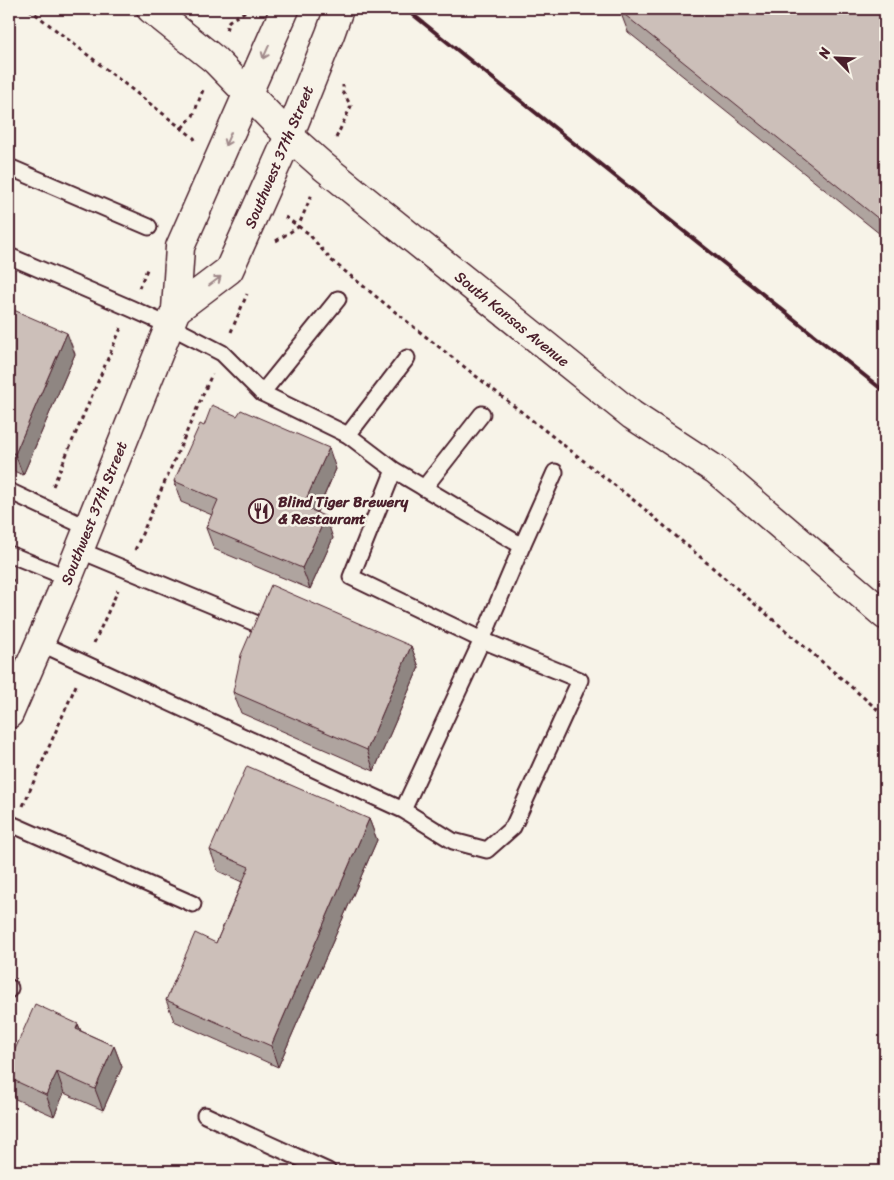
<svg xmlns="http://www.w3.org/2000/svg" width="894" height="1180" font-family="Sriracha,sans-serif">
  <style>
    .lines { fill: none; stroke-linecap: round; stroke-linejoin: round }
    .lane-casing { stroke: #4a1f2b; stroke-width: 19 }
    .secondary-casing { stroke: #4a1f2b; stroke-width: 31 }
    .path { stroke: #4a1f2b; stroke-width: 3; stroke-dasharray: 4 4; stroke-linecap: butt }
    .lane { stroke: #f7f3e8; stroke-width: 15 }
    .secondary { stroke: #f7f3e8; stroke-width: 28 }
    .rail { stroke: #4a1f2b; stroke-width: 4 }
    .wall { fill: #afa49f; stroke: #4a1f2b }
    .shaded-wall { fill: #8f8682; stroke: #4a1f2b }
    .building { fill: #ccbfb9; stroke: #4a1f2b }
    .oneway { stroke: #a0898a }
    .labels { text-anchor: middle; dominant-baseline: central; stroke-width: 5; stroke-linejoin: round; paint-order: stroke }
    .street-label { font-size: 15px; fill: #4a1f2b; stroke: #f7f3e8 }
    .poi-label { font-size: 15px; font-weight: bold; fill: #4a1f2b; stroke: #f7f3e8; text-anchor: start }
  </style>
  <rect width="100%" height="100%" fill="#f7f3e8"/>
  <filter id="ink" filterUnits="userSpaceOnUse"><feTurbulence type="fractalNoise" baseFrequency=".02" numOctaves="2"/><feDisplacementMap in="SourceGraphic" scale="10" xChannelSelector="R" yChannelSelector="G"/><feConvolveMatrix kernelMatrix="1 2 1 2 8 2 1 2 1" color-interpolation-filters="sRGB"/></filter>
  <g filter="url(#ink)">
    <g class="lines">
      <defs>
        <g id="lane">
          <path d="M 9,167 L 149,227"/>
          <path d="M 9,256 L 130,308 L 170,326 L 222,353 L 262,393 L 348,435 L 394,470 L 522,546 L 482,640 L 351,577 L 394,470"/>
          <path d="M 262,393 L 338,299"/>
          <path d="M 348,435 L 407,358"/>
          <path d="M 424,488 L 482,414"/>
          <path d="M 9,491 L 88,528"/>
          <path d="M 522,546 L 555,472"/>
          <path d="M 79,550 L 255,623"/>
          <path d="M 9,554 L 68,578"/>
          <path d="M 40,643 L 403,810 L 482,640 L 580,680 L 513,827 L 487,850 L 453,841 L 403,810"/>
          <path d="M 9,823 L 193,904"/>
          <path d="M 9,990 L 10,988"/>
          <path d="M 205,1115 L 328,1171"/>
        </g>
        <g id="secondary">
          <path d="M 151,9 L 215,60 L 289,136 L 324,167 L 632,415 L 716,470 L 885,615"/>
          <path d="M 176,310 L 229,270 L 289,136 L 330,34 L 339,9"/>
          <path d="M 9,714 L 68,578 L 176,310 L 180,247 L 285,9"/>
        </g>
      </defs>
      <use href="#lane" class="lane-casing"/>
      <use href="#secondary" class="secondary-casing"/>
      <g class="path">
        <path d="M 29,9 L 194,138 L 195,140"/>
        <path d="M 226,30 L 229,21 L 250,9"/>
        <path d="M 182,128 L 193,116 L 203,90"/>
        <path d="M 336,138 L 351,106 L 343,92 L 343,85"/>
        <path d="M 285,217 L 308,233 L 331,260 L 420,332 L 641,506 L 885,716"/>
        <path d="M 276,241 L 298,227 L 312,194"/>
        <path d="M 139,288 L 148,267"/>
        <path d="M 231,332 L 247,294"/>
        <path d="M 53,486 L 121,328"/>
        <path d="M 135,550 L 212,374"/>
        <path d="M 9,589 L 13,579"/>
        <path d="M 94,643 L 118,590"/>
        <path d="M 23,806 L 77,683"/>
      </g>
      <use href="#lane" class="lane"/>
      <use href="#secondary" class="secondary"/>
      <path class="rail" d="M 406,9 L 885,392"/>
    </g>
    <g class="wall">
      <path d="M 885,9 L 885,238 L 628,32 L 620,11 Z"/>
      <path d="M 9,308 L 75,354 L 23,475 L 9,469 Z"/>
      <path d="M 336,469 L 317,512 L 333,538 L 310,589 L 214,549 L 206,528 L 212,515 L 181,502 L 174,481 Z"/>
      <path d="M 411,646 L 419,667 L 374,771 L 241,713 L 233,692 Z"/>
      <path d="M 369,819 L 377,840 L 278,1067 L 174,1021 L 166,1000 L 216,943 L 242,882 L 218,871 L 210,850 Z"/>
      <path d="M 78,1024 L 81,1031 L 114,1046 L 122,1067 L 103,1110 L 64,1093 L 54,1116 L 11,1097 L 9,1091 L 9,1063 Z"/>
    </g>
    <g class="shaded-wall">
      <path d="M 67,333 L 75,354 L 23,475 L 15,454 Z"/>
      <path d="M 329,448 L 336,469 L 310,527 L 303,506 Z"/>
      <path d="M 326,517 L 333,538 L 310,589 L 302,568 Z"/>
      <path d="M 411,646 L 419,667 L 374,771 L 367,750 Z"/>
      <path d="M 369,819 L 377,840 L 278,1067 L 271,1046 Z"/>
      <path d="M 78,1024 L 86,1045 L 76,1029 Z"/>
      <path d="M 114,1046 L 122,1067 L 103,1110 L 95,1089 Z"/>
      <path d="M 57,1072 L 64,1093 L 54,1116 L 46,1095 Z"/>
    </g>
    <g class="building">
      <path d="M 622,9 L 885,9 L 885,224 L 620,11 Z"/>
      <path d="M 9,308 L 67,333 L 15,454 L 9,451 Z"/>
      <path d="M 212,405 L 237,416 L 241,410 L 329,448 L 303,506 L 326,517 L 302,568 L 206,528 L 218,500 L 174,481 L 200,424 L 204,426 Z"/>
      <path d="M 271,585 L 411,646 L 367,750 L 233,692 L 241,655 Z"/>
      <path d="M 247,766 L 369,819 L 271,1046 L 166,1000 L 195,933 L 216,943 L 249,867 L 210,850 Z"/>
      <path d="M 35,1004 L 78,1024 L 76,1029 L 114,1046 L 95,1089 L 57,1072 L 46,1095 L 9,1078 L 9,1063 Z"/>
    </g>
    <defs><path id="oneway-shaft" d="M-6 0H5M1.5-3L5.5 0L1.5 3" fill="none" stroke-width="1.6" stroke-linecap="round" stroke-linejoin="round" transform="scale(1.25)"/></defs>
    <g class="oneway">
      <use href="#oneway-shaft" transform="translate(266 52) rotate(114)"/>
      <use href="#oneway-shaft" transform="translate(228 139) rotate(114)"/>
      <use href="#oneway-shaft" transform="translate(215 281) rotate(-37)"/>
    </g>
  </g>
  <defs>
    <symbol id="restaurant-ring" viewBox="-11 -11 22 22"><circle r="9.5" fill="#f7f3e8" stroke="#4a1f2b" stroke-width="1.5"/><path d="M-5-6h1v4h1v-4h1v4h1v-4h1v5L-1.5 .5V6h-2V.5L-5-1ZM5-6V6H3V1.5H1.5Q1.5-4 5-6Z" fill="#4a1f2b"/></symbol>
  </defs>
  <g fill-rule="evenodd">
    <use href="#restaurant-ring" x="247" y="497" width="28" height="28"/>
  </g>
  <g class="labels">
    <g class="street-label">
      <text transform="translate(279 157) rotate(-67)">Southwest 37th Street</text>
      <text transform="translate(512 319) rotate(39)">South Kansas Avenue</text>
      <text transform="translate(94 513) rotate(-68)">Southwest 37th Street</text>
    </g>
    <g class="poi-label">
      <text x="278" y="502">Blind Tiger Brewery<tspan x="278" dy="17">&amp; Restaurant</tspan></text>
    </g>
  </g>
  <rect width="894" height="1180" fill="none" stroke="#f7f3e8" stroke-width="30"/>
  <rect x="15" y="15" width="864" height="1150" fill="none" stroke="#4a1f2b" stroke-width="2" filter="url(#ink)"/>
  <g transform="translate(836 58) rotate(294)" stroke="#f7f3e8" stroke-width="4" paint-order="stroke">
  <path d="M0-4L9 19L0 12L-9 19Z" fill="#4a1f2b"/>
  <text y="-8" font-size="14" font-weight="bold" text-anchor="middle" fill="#4a1f2b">N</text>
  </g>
</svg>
